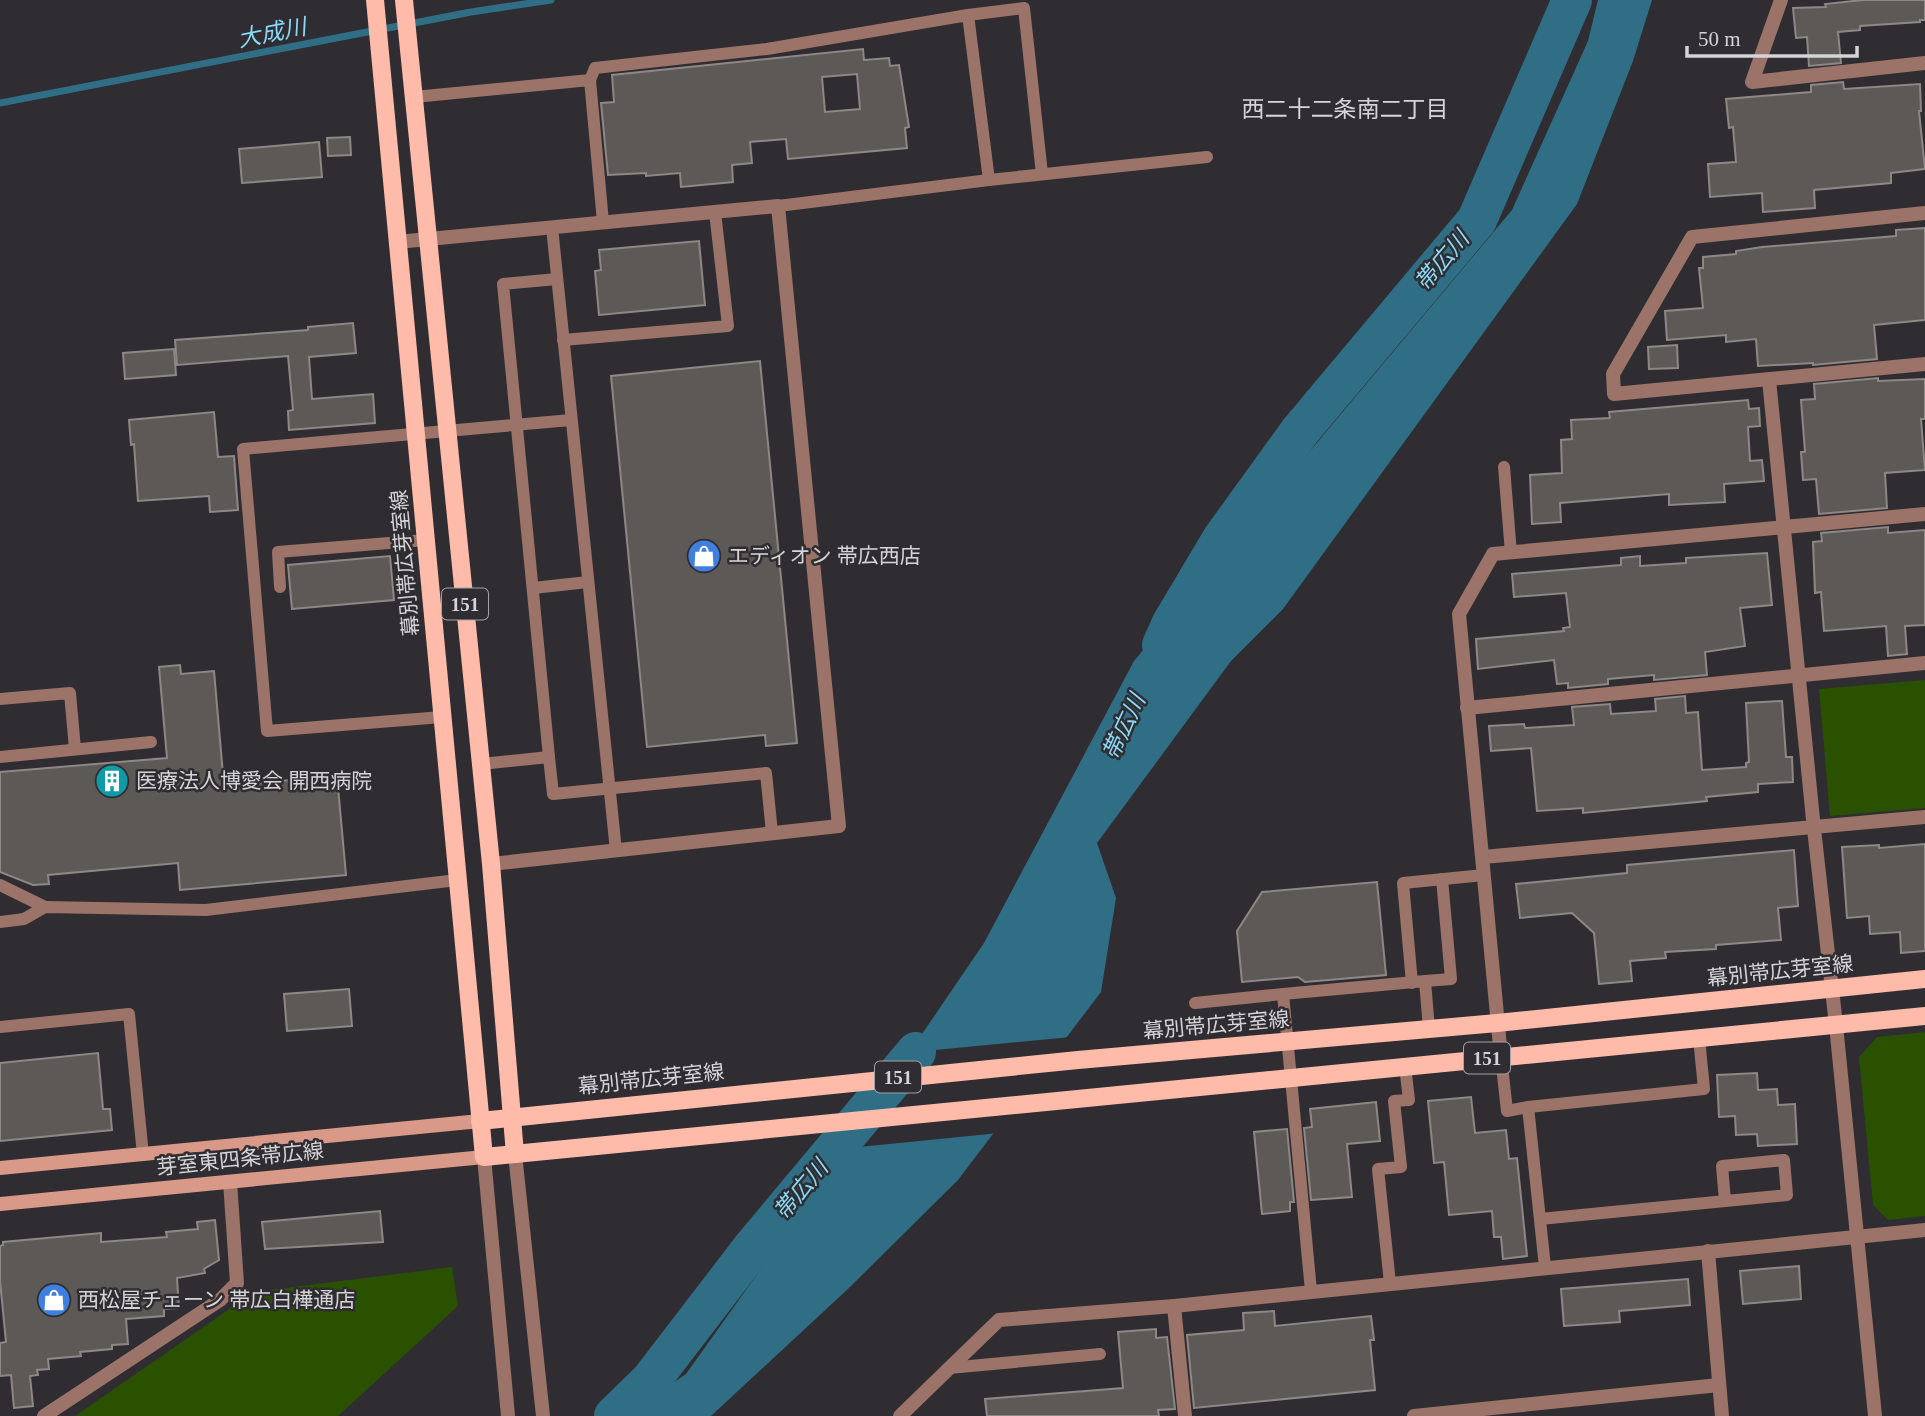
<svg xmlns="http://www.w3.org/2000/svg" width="1925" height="1416" font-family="'Times New Roman','Noto Sans JP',serif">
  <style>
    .green { fill: #2a5100 }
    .water { fill: #2f6e84 }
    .pier { fill: #2f2d31 }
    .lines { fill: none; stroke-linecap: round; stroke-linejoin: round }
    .stream { stroke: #2f6e84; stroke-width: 7 }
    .river { stroke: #2f6e84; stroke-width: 40 }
    .building { fill: #5d5957; stroke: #8d8886; stroke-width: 2; fill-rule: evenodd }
    .service { stroke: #9b7368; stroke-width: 12 }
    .minor { stroke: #9b7368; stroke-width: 14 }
    .tertiary { stroke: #9b7368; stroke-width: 14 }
    .secondary { stroke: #d99988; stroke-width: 14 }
    .primary { stroke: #febbaa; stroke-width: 18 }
    .labels { text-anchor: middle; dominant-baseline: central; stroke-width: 5; stroke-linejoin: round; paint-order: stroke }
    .shield { fill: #2f2d31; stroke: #a3a2a4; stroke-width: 2 }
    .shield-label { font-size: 19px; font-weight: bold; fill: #d5d4d6 }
    .poi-label { font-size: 21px; fill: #d5d4d6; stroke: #2f2d31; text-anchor: start }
    .street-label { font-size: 21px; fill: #d5d4d6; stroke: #2f2d31 }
    .water-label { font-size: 23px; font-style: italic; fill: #88daf8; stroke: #2f2d31 }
    .neighbourhood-label { font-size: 23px; fill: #d5d4d6; stroke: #2f2d31 }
  </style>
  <rect width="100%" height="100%" fill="#2f2d31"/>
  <g class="green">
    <path d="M 1925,680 L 1925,808 L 1830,816 L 1819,689 Z"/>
    <path d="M 1925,1032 L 1925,1216 L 1888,1220 L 1873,1205 L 1859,1057 L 1877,1037 Z"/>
    <path d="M 452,1267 L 458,1306 L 338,1416 L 75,1416 L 254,1292 Z"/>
  </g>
  <path class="water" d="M 1598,0 L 1652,0 L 1633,61 L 1577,204 L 1283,609 L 1231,661 L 1097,843 L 1116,898 L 1101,992 L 958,1180 L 850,1287 L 711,1416 L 624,1416 L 686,1374 L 783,1238 L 984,943 L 1134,661 L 1512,210 L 1588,41 Z"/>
  <path class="pier" d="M 1071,1037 L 999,1133 L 839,1149 L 904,1053 Z"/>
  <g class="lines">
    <path class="stream" d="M 0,103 L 471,12 L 551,0"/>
    <g class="river">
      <path d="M 1162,645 L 1172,623 L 1222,539 L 1300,431 L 1477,220 L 1572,0"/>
      <path d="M 614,1416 L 651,1380 L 753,1247 L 916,1052"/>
    </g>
  </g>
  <g class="building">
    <path d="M 1863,0 L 1925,0 L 1925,20 L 1920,20 L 1920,22 L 1860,26 L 1860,30 L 1838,32 L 1841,63 L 1809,66 L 1807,37 L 1796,38 L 1793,8 L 1826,7 L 1825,4 Z"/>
    <path d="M 863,49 L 864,60 L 889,58 L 890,66 L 899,65 L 909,127 L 905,128 L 907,148 L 788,159 L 786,139 L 750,142 L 752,163 L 732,165 L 733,182 L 681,187 L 680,173 L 646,176 L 646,173 L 608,175 L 601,103 L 614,102 L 612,75 ZM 857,74 L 860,109 L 825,112 L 822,77 Z"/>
    <path d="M 1843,82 L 1844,89 L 1920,84 L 1921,111 L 1919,111 L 1925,169 L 1891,173 L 1891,183 L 1814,190 L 1815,208 L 1763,212 L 1762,193 L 1710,197 L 1708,164 L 1736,162 L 1733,127 L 1729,128 L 1726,99 L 1811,92 L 1811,85 Z"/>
    <path d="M 350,137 L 351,155 L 328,156 L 327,138 Z"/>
    <path d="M 319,142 L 322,177 L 242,183 L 239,149 Z"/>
    <path d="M 1925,228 L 1925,320 L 1874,325 L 1877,359 L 1813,365 L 1813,363 L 1758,366 L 1756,339 L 1726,342 L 1726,335 L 1667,340 L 1665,311 L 1703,308 L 1699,268 L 1703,268 L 1703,257 L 1736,254 L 1736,251 L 1762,247 L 1896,236 L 1896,230 Z"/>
    <path d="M 699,241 L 705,305 L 599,315 L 595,271 L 601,270 L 599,250 Z"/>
    <path d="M 353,323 L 356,353 L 309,357 L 312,399 L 373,394 L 375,423 L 289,430 L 288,411 L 293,410 L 288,356 L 177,365 L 175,340 L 308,330 L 308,327 Z"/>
    <path d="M 1677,345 L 1678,368 L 1649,369 L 1648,347 Z"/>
    <path d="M 174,349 L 176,375 L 125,379 L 123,353 Z"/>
    <path d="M 760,361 L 797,743 L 766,746 L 765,735 L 647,747 L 611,376 Z"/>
    <path d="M 1878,378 L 1878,381 L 1925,379 L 1925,419 L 1921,419 L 1925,470 L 1885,473 L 1887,508 L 1819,514 L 1816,479 L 1803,480 L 1801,452 L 1805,452 L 1801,400 L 1815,399 L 1814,384 Z"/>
    <path d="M 1748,400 L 1749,409 L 1759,408 L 1760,426 L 1748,427 L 1750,461 L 1762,460 L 1764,481 L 1724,484 L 1725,502 L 1669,505 L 1669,494 L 1560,503 L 1561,522 L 1532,524 L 1530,475 L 1562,473 L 1561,440 L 1572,439 L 1571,420 L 1610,418 L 1609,412 Z"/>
    <path d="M 214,412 L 218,457 L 234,456 L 238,510 L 210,512 L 209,496 L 138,501 L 134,444 L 131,445 L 129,420 Z"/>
    <path d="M 1888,527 L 1888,533 L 1925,530 L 1925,625 L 1905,626 L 1907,654 L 1888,656 L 1886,626 L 1824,631 L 1821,592 L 1815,593 L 1813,542 L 1822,541 L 1821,533 Z"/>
    <path d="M 1767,553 L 1772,605 L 1740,608 L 1745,646 L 1705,652 L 1707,675 L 1654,680 L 1654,675 L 1608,679 L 1608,684 L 1568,688 L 1568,683 L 1557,684 L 1554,660 L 1478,669 L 1476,639 L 1564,631 L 1563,628 L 1570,627 L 1566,593 L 1514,597 L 1512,574 L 1621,565 L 1621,558 L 1640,556 L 1640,566 L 1686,563 L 1686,558 Z"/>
    <path d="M 390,556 L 394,600 L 292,609 L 288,565 Z"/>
    <path d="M 180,665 L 181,674 L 214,671 L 224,786 L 337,776 L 346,875 L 180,890 L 178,863 L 48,875 L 49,884 L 33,885 L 0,872 L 0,772 L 167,758 L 159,667 Z"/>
    <path d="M 1685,696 L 1686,713 L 1698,712 L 1702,770 L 1746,767 L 1746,763 L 1749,762 L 1746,703 L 1782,701 L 1786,757 L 1792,757 L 1793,782 L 1758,784 L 1758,792 L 1706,797 L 1707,801 L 1583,813 L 1583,808 L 1537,811 L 1531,748 L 1491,751 L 1489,726 L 1524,724 L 1525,728 L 1574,725 L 1572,707 L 1610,704 L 1611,714 L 1656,711 L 1655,699 Z"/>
    <path d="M 1925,844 L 1925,951 L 1901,953 L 1900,932 L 1870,934 L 1869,916 L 1847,918 L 1842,847 L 1879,845 L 1879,848 Z"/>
    <path d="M 1794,850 L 1798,906 L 1778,908 L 1781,940 L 1716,945 L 1716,949 L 1665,952 L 1666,958 L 1630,961 L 1632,981 L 1599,984 L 1594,933 L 1572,913 L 1520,918 L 1516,884 L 1627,873 L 1627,865 Z"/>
    <path d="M 1377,882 L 1386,975 L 1305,982 L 1298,977 L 1242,982 L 1237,931 L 1262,892 Z"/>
    <path d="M 349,989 L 352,1026 L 287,1031 L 284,994 Z"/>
    <path d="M 98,1053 L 103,1109 L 110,1109 L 112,1130 L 0,1141 L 0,1063 Z"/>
    <path d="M 1757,1073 L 1758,1090 L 1777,1089 L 1778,1105 L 1795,1104 L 1797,1144 L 1758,1146 L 1757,1134 L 1736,1135 L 1735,1116 L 1719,1117 L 1717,1075 Z"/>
    <path d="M 1471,1097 L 1475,1133 L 1506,1130 L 1509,1159 L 1517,1158 L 1527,1256 L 1503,1259 L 1501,1237 L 1494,1237 L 1492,1211 L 1449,1215 L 1444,1162 L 1434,1163 L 1428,1101 Z"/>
    <path d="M 1376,1102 L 1380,1141 L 1347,1144 L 1352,1197 L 1311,1200 L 1304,1128 L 1312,1127 L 1310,1109 Z"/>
    <path d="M 1287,1129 L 1294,1202 L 1290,1202 L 1290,1211 L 1262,1214 L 1254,1132 Z"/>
    <path d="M 380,1211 L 383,1242 L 265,1249 L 262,1222 Z"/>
    <path d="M 215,1220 L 219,1260 L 204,1269 L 205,1273 L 177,1278 L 179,1308 L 164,1309 L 164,1316 L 126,1319 L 128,1344 L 112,1345 L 112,1349 L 80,1352 L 81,1356 L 48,1359 L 49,1369 L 37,1370 L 38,1375 L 30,1376 L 33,1406 L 14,1408 L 11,1375 L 0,1376 L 0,1343 L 6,1342 L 0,1281 L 0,1246 L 3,1245 L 3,1242 L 101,1233 L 101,1242 L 167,1237 L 166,1232 L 198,1229 L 197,1222 Z"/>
    <path d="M 1799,1266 L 1801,1299 L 1743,1304 L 1740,1271 Z"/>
    <path d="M 1688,1279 L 1690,1305 L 1619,1311 L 1620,1322 L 1564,1326 L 1561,1289 Z"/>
    <path d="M 1274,1311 L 1275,1326 L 1371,1316 L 1374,1340 L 1370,1340 L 1375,1390 L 1194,1408 L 1187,1335 L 1244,1330 L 1243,1313 Z"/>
    <path d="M 1156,1329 L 1156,1338 L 1167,1337 L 1175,1409 L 1158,1410 L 1159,1416 L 987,1416 L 985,1399 L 1123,1388 L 1118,1332 Z"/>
  </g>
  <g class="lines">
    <g class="service">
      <path d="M 968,15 L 1024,8 L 1042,174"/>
      <path d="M 590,80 L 595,68 L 767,49 L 968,15 L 989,180 L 778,206"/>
      <path d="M 414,97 L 590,80 L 603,222"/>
      <path d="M 989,180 L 1207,157"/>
      <path d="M 552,227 L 616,851"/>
      <path d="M 563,340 L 728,326 L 715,212"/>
      <path d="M 1504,467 L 1511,553"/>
      <path d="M 280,587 L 278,552 L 426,540"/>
      <path d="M 533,588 L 588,582"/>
      <path d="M 0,699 L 70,693 L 75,749"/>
      <path d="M 442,717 L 267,731 L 243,449 L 571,420"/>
      <path d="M 0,757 L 151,742"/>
      <path d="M 549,757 L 503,284 L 557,279"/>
      <path d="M 481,764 L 549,757 L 553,794 L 766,773 L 772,833"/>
      <path d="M 0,885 L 45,907"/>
      <path d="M 0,922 L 24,919 L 45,907 L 206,910 L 457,880"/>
      <path d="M 1425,981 L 1451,979 L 1442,879"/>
      <path d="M 1412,983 L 1403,883 L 1484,875"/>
      <path d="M 1195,1003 L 1283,994"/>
      <path d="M 0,1027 L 129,1014 L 143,1155"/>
      <path d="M 1501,1057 L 1507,1111 L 1528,1107 L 1545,1267"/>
      <path d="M 1528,1107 L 1704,1089 L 1699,1038"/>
      <path d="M 1540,1219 C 1622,1211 1705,1203 1787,1195 L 1784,1160 L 1722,1166 L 1725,1201"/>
      <path d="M 1390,1283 L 1378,1169 L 1401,1167 L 1394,1101 L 1409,1100 L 1405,1066"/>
      <path d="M 1311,1291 L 1283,994 L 1425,981 L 1429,1029"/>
      <path d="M 949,1368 L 1100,1354"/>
    </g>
    <g class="minor">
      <path d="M 1781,0 L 1752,82 L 1925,63"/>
      <path d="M 1925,213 L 1692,237 L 1613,374 L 1614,394 L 1925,364"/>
      <path d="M 397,242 L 778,206 L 839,826 L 491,864"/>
      <path d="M 1769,380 L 1814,829 L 1836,1025"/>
      <path d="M 1467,708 L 1925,663"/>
      <path d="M 1483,857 L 1925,817"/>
      <path d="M 1501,1057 L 1459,614 L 1493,554 L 1925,514"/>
      <path d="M 515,1154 L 543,1416"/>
      <path d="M 484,1157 L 508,1416"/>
      <path d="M 1708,1251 L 1722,1416"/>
      <path d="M 1174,1306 L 1185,1416"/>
      <path d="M 44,1416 L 220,1300 L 237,1283 L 230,1182"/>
      <path d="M 900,1416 L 999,1320 L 1174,1306 L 1925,1230"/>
      <path d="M 1414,1416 L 1719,1385"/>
    </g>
    <path class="tertiary" d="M 1836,1025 L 1875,1416"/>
    <g class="secondary">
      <path d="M 0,1168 L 480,1121"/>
      <path d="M 0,1204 L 484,1157"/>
    </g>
    <g class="primary">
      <path d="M 375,0 L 484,1157 L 1925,1016"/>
      <path d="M 404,0 L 491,864 L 515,1154"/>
      <path d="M 480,1121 L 1078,1060 L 1497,1023 L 1925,979"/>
    </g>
  </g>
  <defs>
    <symbol id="shop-disc" viewBox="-11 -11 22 22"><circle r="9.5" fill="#3f7fe0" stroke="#2f2d31"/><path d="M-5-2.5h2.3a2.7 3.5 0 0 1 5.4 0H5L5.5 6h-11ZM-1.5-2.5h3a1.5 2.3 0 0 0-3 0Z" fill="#fff"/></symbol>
    <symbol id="building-disc" viewBox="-11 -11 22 22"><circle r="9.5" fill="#0f9aa8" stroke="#2f2d31"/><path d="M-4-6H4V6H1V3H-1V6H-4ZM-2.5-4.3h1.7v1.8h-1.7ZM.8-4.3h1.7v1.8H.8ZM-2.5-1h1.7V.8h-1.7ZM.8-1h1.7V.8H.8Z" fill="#fff"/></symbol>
  </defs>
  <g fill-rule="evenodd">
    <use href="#shop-disc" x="685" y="537" width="38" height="38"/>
    <use href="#building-disc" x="93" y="762" width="38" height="38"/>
    <use href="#shop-disc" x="35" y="1281" width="38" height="38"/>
  </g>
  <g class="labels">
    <g class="shield">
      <rect x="442" y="588.5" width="46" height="31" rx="5"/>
      <rect x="1464" y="1042.5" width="46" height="31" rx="5"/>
      <rect x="875" y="1061.5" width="46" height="31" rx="5"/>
    </g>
    <g class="shield-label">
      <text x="465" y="604">151</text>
      <text x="1487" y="1058">151</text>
      <text x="898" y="1077">151</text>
    </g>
    <g class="poi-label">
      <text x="728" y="556">エディオン 帯広西店</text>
      <text x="136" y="781">医療法人博愛会 開西病院</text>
      <text x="78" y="1300">西松屋チェーン 帯広白樺通店</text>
    </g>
    <g class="street-label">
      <text transform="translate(405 563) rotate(-95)">幕別帯広芽室線</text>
      <text transform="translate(1780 971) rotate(-6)">幕別帯広芽室線</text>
      <text transform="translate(1216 1025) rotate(-5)">幕別帯広芽室線</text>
      <text transform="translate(651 1079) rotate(-6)">幕別帯広芽室線</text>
      <text transform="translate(240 1159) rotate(-6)">芽室東四条帯広線</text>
    </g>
    <g class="water-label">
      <text transform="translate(272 33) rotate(-11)">大成川</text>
      <text transform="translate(1442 261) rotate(-50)">帯広川</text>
      <text transform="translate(1124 727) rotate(-65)">帯広川</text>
      <text transform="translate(801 1190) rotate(-50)">帯広川</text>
    </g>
    <g class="neighbourhood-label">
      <text x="1345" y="109">西二十二条南二丁目</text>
    </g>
  </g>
  <path d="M1687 46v10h170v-10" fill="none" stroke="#d5d4d6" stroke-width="3.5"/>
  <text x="1698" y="46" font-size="21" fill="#d5d4d6" stroke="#2f2d31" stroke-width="5" paint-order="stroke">50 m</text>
</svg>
